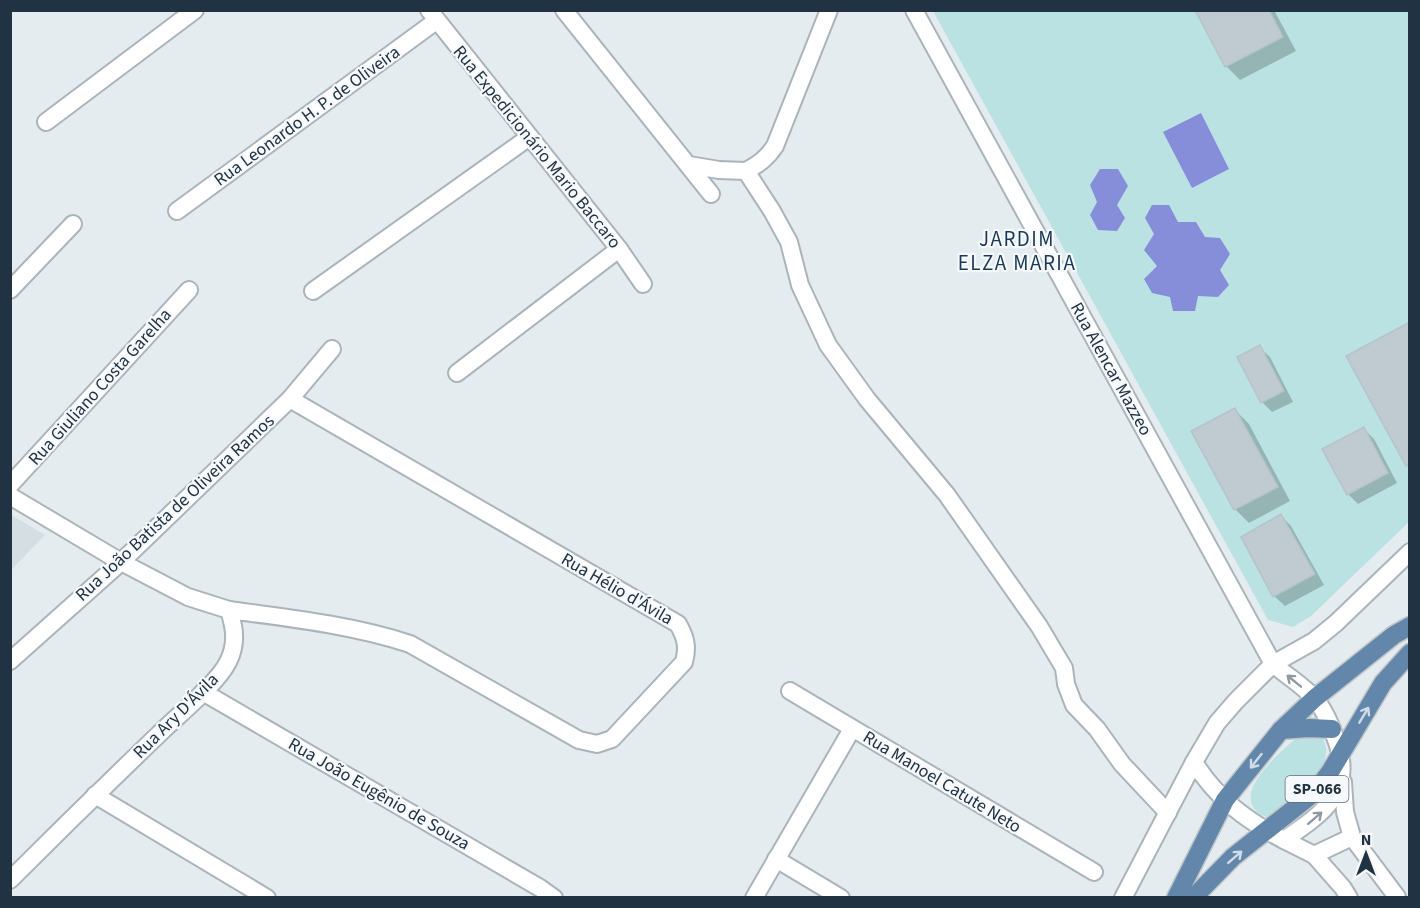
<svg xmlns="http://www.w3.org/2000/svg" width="1420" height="908" font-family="'Source Sans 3',sans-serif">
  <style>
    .built { fill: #d5dee3 }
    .green { fill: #bbe2e2 }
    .water { fill: #868eda }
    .shadow { fill: #0003 }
    .building { fill: #bfcbd0; stroke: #b5c3ca; stroke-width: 1.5 }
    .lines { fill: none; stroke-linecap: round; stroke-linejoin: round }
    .street-casing { stroke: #aab4bb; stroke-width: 20 }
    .primary-casing { stroke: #c1c6ca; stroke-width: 21 }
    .street { stroke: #fff; stroke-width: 16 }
    .primary { stroke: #6387aa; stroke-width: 18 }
    .oneway { stroke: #9099a1 }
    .oneway2 { stroke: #d0dce7 }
    .labels { text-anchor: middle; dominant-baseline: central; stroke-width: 4.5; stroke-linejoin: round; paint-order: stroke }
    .shield { fill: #f5f9fb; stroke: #616e7a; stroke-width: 1.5 }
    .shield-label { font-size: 16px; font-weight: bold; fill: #213343 }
    .street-label { font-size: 18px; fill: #213343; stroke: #f5f9fb }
    .quarter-label { font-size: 21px; letter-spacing: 1.5px; fill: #1a3958; stroke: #f5f9fb }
  </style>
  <rect width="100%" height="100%" fill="#e4ecef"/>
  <path class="built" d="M 11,515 L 45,535 L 11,570 Z"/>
  <g class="green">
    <path d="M 933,11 L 1409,11 L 1409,522 L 1311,616 L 1293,627 L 1268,620 Z"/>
    <path d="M 1302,735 C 1307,736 1315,735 1320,737 C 1325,739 1325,744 1326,748 C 1329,770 1297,797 1283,811 C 1268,825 1248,812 1251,793 C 1253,777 1287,743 1302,735 Z"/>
  </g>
  <g class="water">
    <path d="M 1201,113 L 1229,169 L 1192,188 L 1163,132 Z"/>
    <path d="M 1100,169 L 1118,169 L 1128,186 L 1117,205 L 1125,218 L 1117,231 L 1098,230 L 1090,215 L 1097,202 L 1090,185 Z"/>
    <path d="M 1152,205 L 1169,205 L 1178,222 L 1196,222 L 1205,237 L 1220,238 L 1230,254 L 1220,270 L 1229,285 L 1218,297 L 1198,296 L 1195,311 L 1173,311 L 1170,297 L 1152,293 L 1144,279 L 1157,266 L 1144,250 L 1154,234 L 1145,218 Z"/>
  </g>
  <g class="shadow">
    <path d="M 1196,10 L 1274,10 L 1296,51 L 1240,80 L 1226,66 Z"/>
    <path d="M 1259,347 L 1270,357 L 1293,402 L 1272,412 L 1262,402 Z"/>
    <path d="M 1235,410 L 1249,424 L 1290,501 L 1249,523 L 1235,509 L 1193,432 Z"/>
    <path d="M 1364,429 L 1374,439 L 1397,483 L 1358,504 L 1348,494 Z"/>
    <path d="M 1281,516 L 1291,526 L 1324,585 L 1285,606 L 1274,596 Z"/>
  </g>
  <g class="building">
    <path d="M 1195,10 L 1269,10 L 1283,37 L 1225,67 Z"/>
    <path d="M 1410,322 L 1410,464 L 1406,466 L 1346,356 Z"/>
    <path d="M 1260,345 L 1284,391 L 1261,403 L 1237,357 Z"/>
    <path d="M 1235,408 L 1278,487 L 1234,510 L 1191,431 Z"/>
    <path d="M 1364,427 L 1388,473 L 1347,495 L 1322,449 Z"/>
    <path d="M 1281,514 L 1315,574 L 1273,597 L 1241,537 Z"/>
  </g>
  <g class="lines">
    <defs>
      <g id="street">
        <path d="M 429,10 L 619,249 L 643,284"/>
        <path d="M 564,10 L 711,194"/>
        <path d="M 914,10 L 1273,664 C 1287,676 1304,686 1316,700 C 1325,711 1330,724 1335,737 C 1356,791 1325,812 1284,840 C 1247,821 1216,798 1194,762"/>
        <path d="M 46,122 L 195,10"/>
        <path d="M 689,165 L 719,170 L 746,171 L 772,211 L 789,242 L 800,285 L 828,345 L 867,399 L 947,495 L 1039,626 L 1064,668 L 1066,684 L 1074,705 L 1097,729 L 1122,764 L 1168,813"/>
        <path d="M 746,171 C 759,164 767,158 775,146 L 829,10"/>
        <path d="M 177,211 L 436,21"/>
        <path d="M 10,290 L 73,224"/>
        <path d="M 313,291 L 528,138"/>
        <path d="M 457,373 L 619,249"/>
        <path d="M 10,485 L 189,290"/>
        <path d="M 10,496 L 121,562 L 188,597 L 229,610 C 235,629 237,644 228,662 C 217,684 176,717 158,735 C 108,783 59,831 10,880"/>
        <path d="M 229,610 C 289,618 352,625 410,644 L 579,740 L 597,744 L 612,739 L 684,662 C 688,647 686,638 678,624 L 290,399"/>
        <path d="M 10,661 L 121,562 L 290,399 L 332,349"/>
        <path d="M 790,691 L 1094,872"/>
        <path d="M 203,692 L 540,888 L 554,898"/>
        <path d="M 1343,782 L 1345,812 L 1352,837 L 1397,897"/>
        <path d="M 95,795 L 267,898"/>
        <path d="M 1284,840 L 1314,855 L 1343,888 L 1349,898"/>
        <path d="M 1314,855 L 1352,837"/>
        <path d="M 776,859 L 841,898"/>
        <path d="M 754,898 L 852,729"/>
        <path d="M 1123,898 L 1194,762 L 1217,723 L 1236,701 L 1273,664 L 1314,641 L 1336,623 L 1410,552"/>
      </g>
      <g id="primary">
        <path d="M 1281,730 L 1309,728 L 1332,729"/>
        <path d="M 1176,898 L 1225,800 L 1281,730 L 1315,698 L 1394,635 L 1410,626"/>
        <path d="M 1193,898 L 1233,857 L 1315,792 L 1330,772 L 1383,683 L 1410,653"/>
      </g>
    </defs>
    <use href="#street" class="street-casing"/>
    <use href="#primary" class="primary-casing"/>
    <use href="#street" class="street"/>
    <use href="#primary" class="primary"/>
  </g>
  <defs><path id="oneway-shaft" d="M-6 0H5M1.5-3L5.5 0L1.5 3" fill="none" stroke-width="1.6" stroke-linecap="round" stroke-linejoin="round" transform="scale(1.5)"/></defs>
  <g class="oneway">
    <use href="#oneway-shaft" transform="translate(1294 681) rotate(-141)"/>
    <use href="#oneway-shaft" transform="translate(1315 818) rotate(-41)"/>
  </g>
  <g class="oneway2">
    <use href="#oneway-shaft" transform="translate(1364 715) rotate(-59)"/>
    <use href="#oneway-shaft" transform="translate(1256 761) rotate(128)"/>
    <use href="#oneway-shaft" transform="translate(1235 857) rotate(-41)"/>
  </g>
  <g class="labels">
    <rect class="shield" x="1285.5" y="776" width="63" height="26" rx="4.5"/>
    <g class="shield-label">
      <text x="1317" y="789">SP-066</text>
    </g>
    <g class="street-label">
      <text transform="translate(307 116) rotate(-36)">Rua Leonardo H. P. de Oliveira</text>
      <text transform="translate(537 147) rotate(51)">Rua Expedicionário Mario Baccaro</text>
      <text transform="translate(1111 369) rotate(61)">Rua Alencar Mazzeo</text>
      <text transform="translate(100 387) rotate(-48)">Rua Giuliano Costa Garelha</text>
      <text transform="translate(175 508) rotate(-43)">Rua João Batista de Oliveira Ramos</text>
      <text transform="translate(617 589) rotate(30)">Rua Hélio d'Ávila</text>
      <text transform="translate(176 716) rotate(-45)">Rua Ary D'Ávila</text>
      <text transform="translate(942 782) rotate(31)">Rua Manoel Catute Neto</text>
      <text transform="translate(379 794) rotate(30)">Rua João Eugênio de Souza</text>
    </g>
    <g class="quarter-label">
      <text x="1017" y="239">JARDIM<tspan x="1017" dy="24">ELZA MARIA</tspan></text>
    </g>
  </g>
  <rect width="1420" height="908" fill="none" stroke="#213343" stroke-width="24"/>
  <g transform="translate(1366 854)" stroke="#f5f9fb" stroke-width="4.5" paint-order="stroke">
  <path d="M0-4.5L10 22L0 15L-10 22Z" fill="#213343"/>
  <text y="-9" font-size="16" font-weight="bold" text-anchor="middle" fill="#213343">N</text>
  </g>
</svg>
